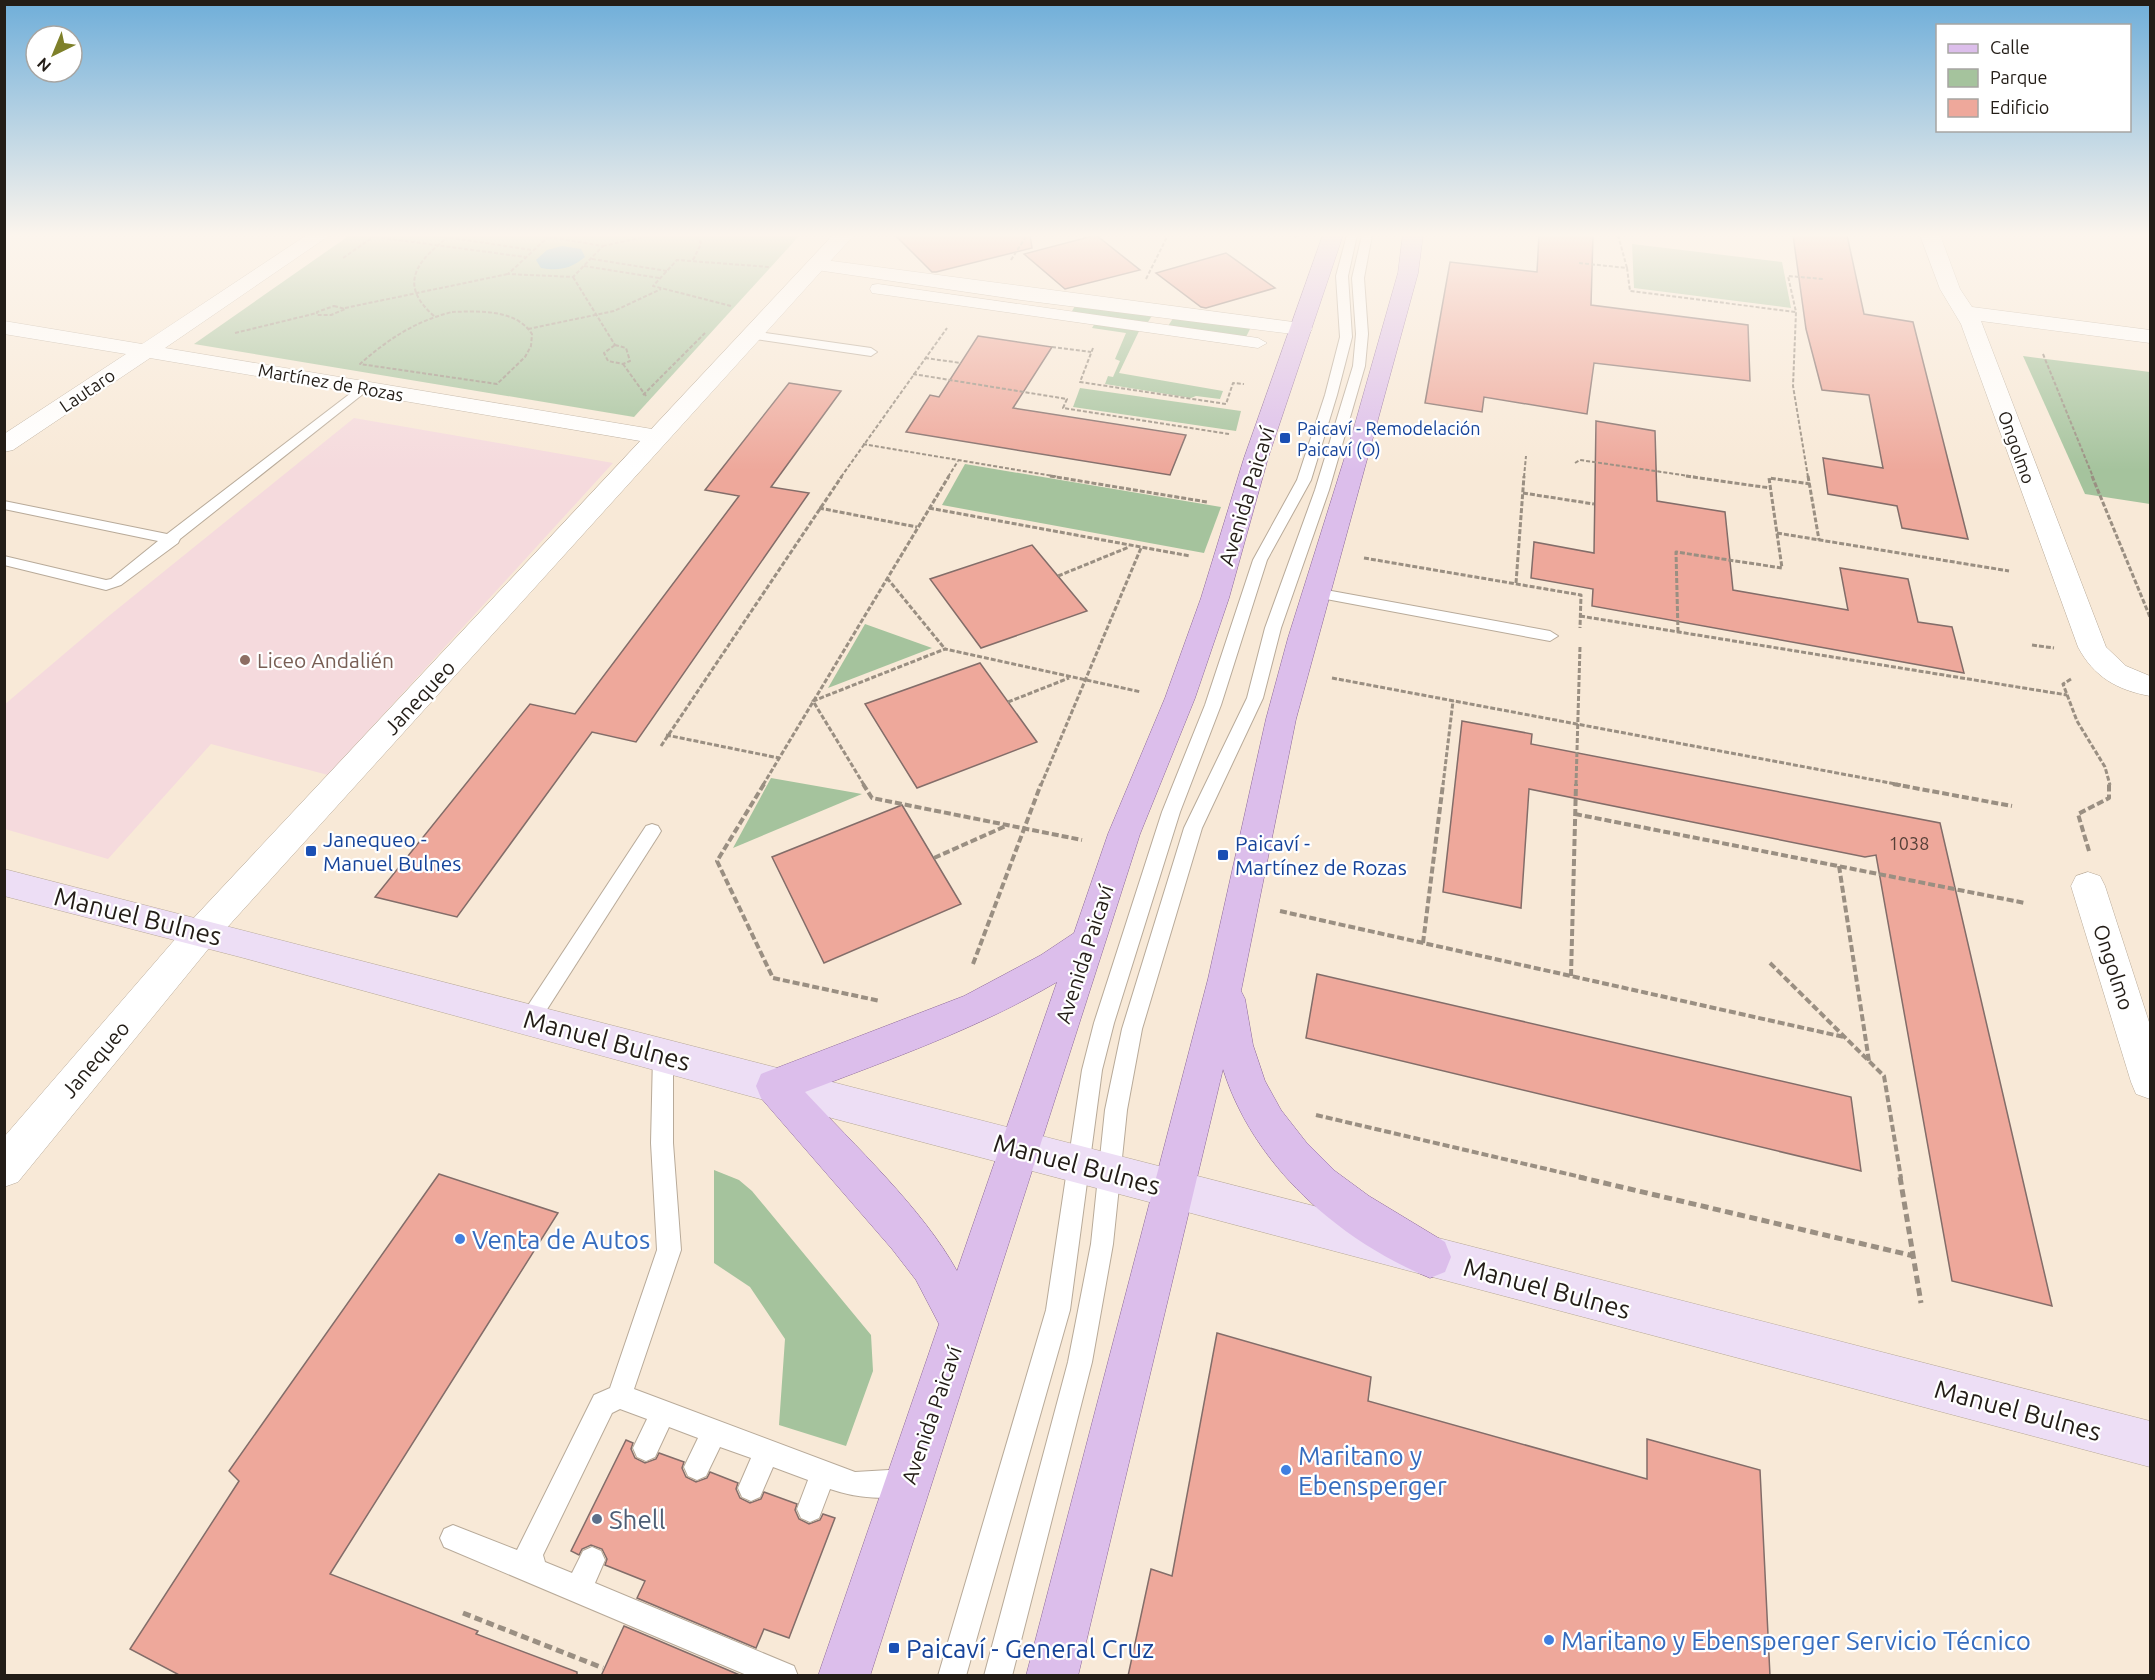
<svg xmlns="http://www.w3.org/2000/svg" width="2155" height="1680" font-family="Ubuntu,sans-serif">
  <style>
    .education { fill: #f5dadd }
    .green { fill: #a5c39d }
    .water { fill: #5aa6c2 }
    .building { fill: #eea89b; stroke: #836d69; stroke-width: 1.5 }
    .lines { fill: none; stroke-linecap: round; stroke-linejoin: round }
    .service-casing { stroke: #b8aa99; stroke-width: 2 }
    .pedestrian-casing { stroke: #b8aa99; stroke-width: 1 }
    .minor-casing { stroke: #b8aa99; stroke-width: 1 }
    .tertiary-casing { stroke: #b8aa99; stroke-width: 1 }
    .secondary-casing { stroke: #b8aa99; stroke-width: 1 }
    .primary-casing { stroke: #8c6998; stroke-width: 1 }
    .path-far3 { stroke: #9a8f82; stroke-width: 2; stroke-dasharray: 4 2; stroke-linecap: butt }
    .path-far2 { stroke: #9a8f82; stroke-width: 3; stroke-dasharray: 5 2; stroke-linecap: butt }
    .path-far1 { stroke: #9a8f82; stroke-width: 4; stroke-dasharray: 7 3; stroke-linecap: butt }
    .path { stroke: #9a8f82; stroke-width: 5; stroke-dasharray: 8 4.5; stroke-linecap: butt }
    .service { fill: #fff; fill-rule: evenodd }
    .pedestrian { fill: #fff; fill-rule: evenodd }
    .minor { fill: #fff; fill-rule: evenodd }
    .tertiary { fill: #fff; fill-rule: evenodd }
    .secondary { fill: #eddef5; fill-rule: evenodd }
    .primary { fill: #dcbeeb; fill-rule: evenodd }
    .transit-dot { fill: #1a4fb4; stroke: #fff; stroke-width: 2 }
    .education-dot { fill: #8d6e63; stroke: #fff; stroke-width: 2 }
    .shop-dot { fill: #3f7fe0; stroke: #fff; stroke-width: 2 }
    .service-dot { fill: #5c6f8a; stroke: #fff; stroke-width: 2 }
    .labels { text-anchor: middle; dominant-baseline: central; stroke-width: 4.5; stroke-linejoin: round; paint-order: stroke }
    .far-street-label { font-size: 18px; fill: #231d17; stroke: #fff }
    .far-transit-label { font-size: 18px; fill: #164399; stroke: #fff; text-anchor: start }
    .number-label { font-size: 18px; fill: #564038 }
    .street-label { font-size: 21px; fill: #231d17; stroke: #fff }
    .education-label { font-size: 21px; fill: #785e54; stroke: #fff; text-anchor: start }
    .transit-label { font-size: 21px; fill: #164399; stroke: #fff; text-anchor: start }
    .near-street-label { font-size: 26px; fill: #231d17; stroke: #fff }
    .near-shop-label { font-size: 26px; fill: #366cbe; stroke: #fff; text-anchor: start }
    .near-service-label { font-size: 26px; fill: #4e5e75; stroke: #fff; text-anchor: start }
    .near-transit-label { font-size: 26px; fill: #164399; stroke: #fff; text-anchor: start }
  </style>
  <rect width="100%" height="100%" fill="#f8e9d7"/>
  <path class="education" d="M 354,418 L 613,463 L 328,775 L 211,744 L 108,859 L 5,829 L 4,705 L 110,615 Z"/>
  <g class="green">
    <path d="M 350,235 L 800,235 L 634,417 L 194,344 Z"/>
    <path d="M 1632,244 L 1782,262 L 1791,308 L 1634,288 Z"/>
    <path d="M 1076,304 L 1153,314 L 1148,322 L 1071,313 Z"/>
    <path d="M 1174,317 L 1251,327 L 1246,337 L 1168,326 Z"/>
    <path d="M 1095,323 L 1140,329 L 1119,373 L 1223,391 L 1220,399 L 1196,396 L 1191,398 L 1105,384 L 1108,376 L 1113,377 L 1120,361 L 1115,359 L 1126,333 L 1092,328 Z"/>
    <path d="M 2023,356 L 2150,372 L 2150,504 L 2085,494 Z"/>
    <path d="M 1080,388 L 1241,411 L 1236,431 L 1073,407 Z"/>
    <path d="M 965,464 L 1221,507 L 1204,553 L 942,505 Z"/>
    <path d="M 865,624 L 932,648 L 828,688 Z"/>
    <path d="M 771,778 L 862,794 L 733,848 Z"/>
    <path d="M 714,1170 L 739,1180 L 752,1191 L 871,1335 L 873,1371 L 846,1446 L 779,1425 L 785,1339 L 750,1287 L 714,1263 Z"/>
  </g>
  <path class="water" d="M 562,246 L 581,249 L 585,257 C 570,269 559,271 541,268 L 536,260 L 547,250 Z"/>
  <g class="building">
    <path d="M 895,235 L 1030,235 L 1032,248 L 936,272 L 932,272 Z"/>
    <path d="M 1096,235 L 1140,270 L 1065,289 L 1024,254 Z"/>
    <path d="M 1539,235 L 1593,235 L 1591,305 L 1748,325 L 1750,381 L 1594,363 L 1587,414 L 1484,397 L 1482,412 L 1425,403 L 1450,262 L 1537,272 Z"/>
    <path d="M 1793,235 L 1847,235 L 1864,314 L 1913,322 L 1968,539 L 1902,528 L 1897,506 L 1828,494 L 1823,458 L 1883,468 L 1869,395 L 1822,390 L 1806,329 Z"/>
    <path d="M 1226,253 L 1275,288 L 1206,308 L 1201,307 L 1156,273 Z"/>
    <path d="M 978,336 L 1052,347 L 1013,408 L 1186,435 L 1170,475 L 906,432 L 930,395 L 939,397 Z"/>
    <path d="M 789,383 L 841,391 L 771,487 L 809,493 L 636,742 L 592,732 L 457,917 L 375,897 L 530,704 L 575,714 L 739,496 L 705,490 Z"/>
    <path d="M 1596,421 L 1655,431 L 1657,501 L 1725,512 L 1733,590 L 1848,610 L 1840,568 L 1908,579 L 1918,622 L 1952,627 L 1964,673 L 1592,606 L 1593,589 L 1531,578 L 1534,542 L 1594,553 Z"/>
    <path d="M 1032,545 L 1087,611 L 981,648 L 930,579 Z"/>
    <path d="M 980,663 L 1037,742 L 917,788 L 865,704 Z"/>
    <path d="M 1462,721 L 1532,734 L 1531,744 L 1940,823 L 2052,1306 L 1952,1281 L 1876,855 L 1865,857 L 1529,789 L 1521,908 L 1443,892 Z"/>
    <path d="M 902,805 L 961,904 L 824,963 L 772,857 Z"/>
    <path d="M 1317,974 L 1851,1097 L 1861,1171 L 1306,1038 Z"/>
    <path d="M 439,1174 L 558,1213 L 330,1574 L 478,1631 L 476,1634 L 577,1672 L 577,1676 L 181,1676 L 130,1649 L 239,1481 L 229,1471 Z"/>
    <path d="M 1217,1333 L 1371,1377 L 1368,1401 L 1647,1479 L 1647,1439 L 1760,1470 L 1770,1676 L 1128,1676 L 1151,1569 L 1172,1576 Z"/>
    <path d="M 626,1440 L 633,1443 L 631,1449 L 635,1458 L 645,1463 L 656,1459 L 659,1453 L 684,1462 L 682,1468 L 686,1477 L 696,1482 L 707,1478 L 710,1472 L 738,1483 L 736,1489 L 740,1498 L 750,1503 L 761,1499 L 764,1492 L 797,1504 L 795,1510 L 799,1519 L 809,1524 L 820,1520 L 823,1514 L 835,1518 L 789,1638 L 764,1629 L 756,1648 L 637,1598 L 645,1581 L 605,1565 L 607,1559 L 602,1549 L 591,1545 L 582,1549 L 579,1555 L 571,1551 Z"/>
    <path d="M 624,1626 L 742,1676 L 601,1676 Z"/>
  </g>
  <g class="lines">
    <defs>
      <g id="service">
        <path d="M 1347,235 L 1357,235 L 1348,276 L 1352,337 L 1337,395 L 1311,480 L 1267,560 L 1221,705 L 1180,812 L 1114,1023 L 1102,1070 L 1070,1310 L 966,1676 L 938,1676 L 1046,1310 L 1082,1070 L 1094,1023 L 1162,812 L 1205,705 L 1253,560 L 1297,480 L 1325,395 L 1340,337 L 1336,276 Z"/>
        <path d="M 1362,235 L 1372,235 L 1364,278 L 1368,334 L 1365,366 L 1329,490 L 1281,628 L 1263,698 L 1202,828 L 1142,1029 L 1127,1110 L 1113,1244 L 1092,1362 L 1012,1676 L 984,1676 L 1068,1362 L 1091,1244 L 1105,1110 L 1122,1029 L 1184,828 L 1247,698 L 1265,628 L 1315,490 L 1353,366 L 1356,334 L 1352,278 Z"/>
        <path d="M 752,331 L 871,348 L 877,352 L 871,356 L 748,338 L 748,332 Z"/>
        <path d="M 364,383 L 370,387 L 368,390 L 180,539 L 178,543 L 121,585 L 106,590 L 4,565 L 4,556 L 106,580 L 111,579 L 158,541 L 4,509 L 4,501 L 167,534 Z"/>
        <path d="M 1315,588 L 1550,631 L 1558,636 L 1550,641 L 1310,596 L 1308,593 L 1310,590 Z"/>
        <path d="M 652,824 L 658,826 L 661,831 L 658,836 L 537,1025 L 530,1028 L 523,1025 L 520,1019 L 523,1013 L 646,826 Z"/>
        <path d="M 663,1046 L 670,1049 L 673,1055 L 673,1143 L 681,1250 L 634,1389 L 855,1472 L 906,1469 L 915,1473 L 919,1482 L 915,1491 C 889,1502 856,1498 830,1489 L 819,1518 L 810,1522 L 801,1518 L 797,1509 L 808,1480 L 773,1467 L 760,1497 L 751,1501 L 742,1497 L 738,1488 L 751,1458 L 720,1447 L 706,1476 L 697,1480 L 688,1476 L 684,1467 L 698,1438 L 669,1427 L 655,1457 L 646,1461 L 637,1457 L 633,1448 L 647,1419 L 620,1409 L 612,1413 L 543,1555 L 545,1562 L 572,1573 L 583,1551 L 592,1547 L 601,1551 L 605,1560 L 595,1583 L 794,1666 L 798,1676 L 749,1676 L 444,1547 L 440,1538 L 444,1529 L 453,1525 L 517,1550 L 594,1395 L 610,1388 L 657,1250 L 651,1143 L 653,1055 L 656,1049 Z"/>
      </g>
      <path id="pedestrian" d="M 878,284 L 1258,338 L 1267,343 L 1258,348 L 872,293 L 870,289 L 872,285 Z"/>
      <g id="minor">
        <path d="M 307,235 L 330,235 L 165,348 L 658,430 L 666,432 L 670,437 L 666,442 L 658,444 L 150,358 L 13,450 L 4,452 L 4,434 L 126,354 L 4,334 L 4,321 L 142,344 Z"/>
        <path d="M 1920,235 L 1940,235 L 1960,289 L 1972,307 L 2150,330 L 2150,343 L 1981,321 L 2106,647 L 2126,666 L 2150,676 L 2150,696 C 2117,690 2094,677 2078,647 L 1961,324 L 1940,289 Z"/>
        <path d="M 817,259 L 1301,323 L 1309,324 L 1312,329 L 1309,334 L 1301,335 L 1021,300 L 810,269 L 807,265 L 810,261 Z"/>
        <path d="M 2088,872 L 2100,876 L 2105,886 L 2150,1025 L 2150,1099 L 2136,1094 L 2131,1082 L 2071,886 L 2076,876 Z"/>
        <path d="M 202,918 L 214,922 L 220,932 L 214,942 L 18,1182 L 4,1187 L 4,1137 L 190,922 Z"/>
      </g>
      <path id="tertiary" d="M 833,235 L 854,235 L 214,942 L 202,946 L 190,942 L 184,932 L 190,922 Z"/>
      <path id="secondary" d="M 4,869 L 2150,1421 L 2150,1467 L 775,1103 L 240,957 L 4,896 Z"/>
      <g id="primary">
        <path d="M 1323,235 L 1343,235 L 1268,458 L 1229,598 L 1195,698 L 1140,834 L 870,1676 L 818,1676 L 939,1324 L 916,1280 L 892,1249 L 761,1098 L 756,1086 L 761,1074 L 964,996 L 1041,955 L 1074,933 L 1108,834 L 1165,698 L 1201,598 L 1244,458 ZM 1057,982 L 957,1271 C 923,1209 854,1145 805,1092 C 891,1059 977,1029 1057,982 Z"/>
        <path d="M 1403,235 L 1423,235 L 1418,273 L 1296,719 L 1241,991 L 1245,999 L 1253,1045 L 1265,1081 L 1281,1110 L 1306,1142 L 1335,1171 L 1369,1196 L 1445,1242 L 1451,1257 L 1445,1272 L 1430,1278 C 1338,1240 1253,1165 1223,1069 L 1078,1676 L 1026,1676 L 1208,979 L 1266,719 L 1288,638 L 1353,431 L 1398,273 Z"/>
      </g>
    </defs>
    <use href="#service" class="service-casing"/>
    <use href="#pedestrian" class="pedestrian-casing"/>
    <use href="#minor" class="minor-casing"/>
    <use href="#tertiary" class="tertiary-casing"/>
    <use href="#secondary" class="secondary-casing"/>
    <use href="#primary" class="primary-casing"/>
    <g class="path-far3">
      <path d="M 432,235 L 532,250"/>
      <path d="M 1287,235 L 1298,237"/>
      <path d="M 1618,235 L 1627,268"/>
      <path d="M 375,237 L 525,257"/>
      <path d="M 548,237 L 603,246 L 573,277 L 508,274 Z"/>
      <path d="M 603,246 L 653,235"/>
      <path d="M 343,258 L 376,235"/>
      <path d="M 592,259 L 667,271"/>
      <path d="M 693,260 L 701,244 L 697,235"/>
      <path d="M 1011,260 L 1027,235"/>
      <path d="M 1579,263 L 1627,268 L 1630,291 L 1796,312"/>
      <path d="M 584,266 L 659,278"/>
      <path d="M 573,277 L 615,345"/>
      <path d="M 1146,279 L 1168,235"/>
      <path d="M 334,306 L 345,309 L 331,315 L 317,315 L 317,312 Z"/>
      <path d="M 731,306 L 653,286 L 677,260 L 769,267"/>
      <path d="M 345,308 L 508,274"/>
      <path d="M 452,312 C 479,311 516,309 532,334 L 531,346 L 525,357 L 497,384 L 360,364 C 388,339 416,321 452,312 Z"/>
      <path d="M 434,316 C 396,283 419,259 451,235"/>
      <path d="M 528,329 L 614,311 L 661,289"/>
      <path d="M 235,333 L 317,313"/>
      <path d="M 615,345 L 626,348 L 630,361 L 623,364 L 608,361 L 604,353 Z"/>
      <path d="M 1052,347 L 1091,352"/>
      <path d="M 1093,348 L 1080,382 L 1226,404 L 1233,383 L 1244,384"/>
      <path d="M 2043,354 L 2093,477"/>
      <path d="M 925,358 L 961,363"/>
      <path d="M 623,364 L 646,396"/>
      <path d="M 913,374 L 1067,399 L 1063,408 L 1229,434"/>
      <path d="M 643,395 L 705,333"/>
      <path d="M 863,444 L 1059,477"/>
      <path d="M 1575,463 L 1580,460 L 1696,477"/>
      <path d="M 841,477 L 947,328"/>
      <path d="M 948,477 L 958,461"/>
      <path d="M 1524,477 L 1526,456"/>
      <path d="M 1808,477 L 1793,386 L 1796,312 L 1788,276 L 1823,279"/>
    </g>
    <g class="path-far2">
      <path d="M 1050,476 L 1207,502"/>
      <path d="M 1686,476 L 1770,488"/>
      <path d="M 1808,476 L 1819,540"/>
      <path d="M 2092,476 L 2150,617"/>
      <path d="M 1523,493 L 1594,504"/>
      <path d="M 819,508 L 917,527"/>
      <path d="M 929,508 L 1190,556"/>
      <path d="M 1777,533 L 2009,571"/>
      <path d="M 1364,558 L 1581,595 L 1580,628"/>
      <path d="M 1058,576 L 1129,547"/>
      <path d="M 887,578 L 945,649"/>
      <path d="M 1516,583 L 1524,476"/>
      <path d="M 1580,616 L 2067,695"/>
      <path d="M 1678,632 L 1676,552 L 1782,568 L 1769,478 L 1810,484"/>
      <path d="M 2032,645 L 2054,648"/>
      <path d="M 1332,678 L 1901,785"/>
      <path d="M 2071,679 L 2063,684 L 2077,721 L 2105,767 L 2110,785"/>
      <path d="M 1008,702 L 1069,678"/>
      <path d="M 666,735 L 779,758"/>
      <path d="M 661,746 L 842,476"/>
      <path d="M 763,785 L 949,476"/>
      <path d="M 864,785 L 813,701 L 945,649 L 1141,692"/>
      <path d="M 1041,785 L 1141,548"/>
      <path d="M 1443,785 L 1453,701"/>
      <path d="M 1576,785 L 1580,647"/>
    </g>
    <g class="path-far1">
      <path d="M 764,784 L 717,861 L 773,978 L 880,1001"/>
      <path d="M 863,784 L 872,798 L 1082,840"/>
      <path d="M 1893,784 L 2012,806"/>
      <path d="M 1575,814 L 2025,903"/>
      <path d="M 2089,851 L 2078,814 L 2109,798 L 2109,784"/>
      <path d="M 934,858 L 1008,825"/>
      <path d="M 1839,866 L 1869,1061"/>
      <path d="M 1280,911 L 1844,1037"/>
      <path d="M 1423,943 L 1443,784"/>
      <path d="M 1770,963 L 1884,1076 L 1901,1178"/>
      <path d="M 973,964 L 1041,784"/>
      <path d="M 1571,976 L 1576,784"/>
      <path d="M 1316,1115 L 1585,1178"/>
    </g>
    <g class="path">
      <path d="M 1579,1177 L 1914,1256"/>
      <path d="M 1900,1177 L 1921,1303"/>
      <path d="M 463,1613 L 603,1668"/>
    </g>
    <use href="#service" class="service"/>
    <use href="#pedestrian" class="pedestrian"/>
    <use href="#minor" class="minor"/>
    <use href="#tertiary" class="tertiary"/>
    <use href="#secondary" class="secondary"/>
    <use href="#primary" class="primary"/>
  </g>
  <linearGradient id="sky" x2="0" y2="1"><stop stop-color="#6faed9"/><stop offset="0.5" stop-color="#fcf5ed"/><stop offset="1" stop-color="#fcf5ed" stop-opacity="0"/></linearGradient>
  <rect width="2155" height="470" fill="url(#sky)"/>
  <g class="transit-dot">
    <rect x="1279" y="432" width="12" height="12" rx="3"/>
    <rect x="305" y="845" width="12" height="12" rx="3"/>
    <rect x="1217" y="849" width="12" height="12" rx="3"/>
    <rect x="888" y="1642" width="12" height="12" rx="3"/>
  </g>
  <circle class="education-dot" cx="245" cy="660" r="6"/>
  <g class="shop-dot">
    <circle cx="460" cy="1239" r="6"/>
    <circle cx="1286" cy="1470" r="6"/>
    <circle cx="1549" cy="1640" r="6"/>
  </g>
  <circle class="service-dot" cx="597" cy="1519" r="6"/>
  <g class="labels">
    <g class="far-street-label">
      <text transform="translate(331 382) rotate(10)">Martínez de Rozas</text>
      <text transform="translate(87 390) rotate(-34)">Lautaro</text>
      <text transform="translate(2017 447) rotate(70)">Ongolmo</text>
    </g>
    <g class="far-transit-label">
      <text x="1297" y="428">Paicaví - Remodelación<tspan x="1297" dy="21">Paicaví (O)</tspan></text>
    </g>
    <g class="number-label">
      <text x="1909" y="843">1038</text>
    </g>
    <g class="street-label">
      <text transform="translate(1246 496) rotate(-73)">Avenida Paicaví</text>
      <text transform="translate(419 697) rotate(-47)">Janequeo</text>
      <text transform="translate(1084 954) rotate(-72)">Avenida Paicaví</text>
      <text transform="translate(2114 967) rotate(72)">Ongolmo</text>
      <text transform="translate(95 1059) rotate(-50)">Janequeo</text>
      <text transform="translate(931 1415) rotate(-71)">Avenida Paicaví</text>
    </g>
    <g class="education-label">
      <text x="257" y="660">Liceo Andalién</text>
    </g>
    <g class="transit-label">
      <text x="323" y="839">Janequeo -<tspan x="323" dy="24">Manuel Bulnes</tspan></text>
      <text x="1235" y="843">Paicaví -<tspan x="1235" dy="24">Martínez de Rozas</tspan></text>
    </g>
    <g class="near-street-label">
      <text transform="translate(138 916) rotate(14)">Manuel Bulnes</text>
      <text transform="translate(607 1040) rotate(15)">Manuel Bulnes</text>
      <text transform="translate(1077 1164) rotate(15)">Manuel Bulnes</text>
      <text transform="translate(1547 1288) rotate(15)">Manuel Bulnes</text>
      <text transform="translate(2018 1410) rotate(15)">Manuel Bulnes</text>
    </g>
    <g class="near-shop-label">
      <text x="472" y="1239">Venta de Autos</text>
      <text x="1298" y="1455">Maritano y<tspan x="1298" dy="30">Ebensperger</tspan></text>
      <text x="1561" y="1640">Maritano y Ebensperger Servicio Técnico</text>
    </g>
    <g class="near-service-label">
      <text x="609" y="1519">Shell</text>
    </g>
    <g class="near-transit-label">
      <text x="906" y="1648">Paicaví - General Cruz</text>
    </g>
  </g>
  <rect width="2155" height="1680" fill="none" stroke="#231d17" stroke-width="12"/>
  <rect x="1936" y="24" width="195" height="108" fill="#ffffff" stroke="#a7a5a2" stroke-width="1.5"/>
  <rect x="1948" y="44" width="30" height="9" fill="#dcbeeb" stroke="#a7a5a2" stroke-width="1.5"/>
  <text x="1990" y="54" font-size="18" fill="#231d17">Calle</text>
  <rect x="1948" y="69" width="30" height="18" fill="#a5c39d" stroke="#a7a5a2" stroke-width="1.5"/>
  <text x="1990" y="84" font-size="18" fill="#231d17">Parque</text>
  <rect x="1948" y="99" width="30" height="18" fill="#eea89b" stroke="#a7a5a2" stroke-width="1.5"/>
  <text x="1990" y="114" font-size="18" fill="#231d17">Edificio</text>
  <g transform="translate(54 54) rotate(223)"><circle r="28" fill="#ffffff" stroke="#a7a5a2" stroke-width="1.5"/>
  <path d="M0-4.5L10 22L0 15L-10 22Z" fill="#7e802a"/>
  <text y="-9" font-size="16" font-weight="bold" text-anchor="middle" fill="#231d17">N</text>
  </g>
</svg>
